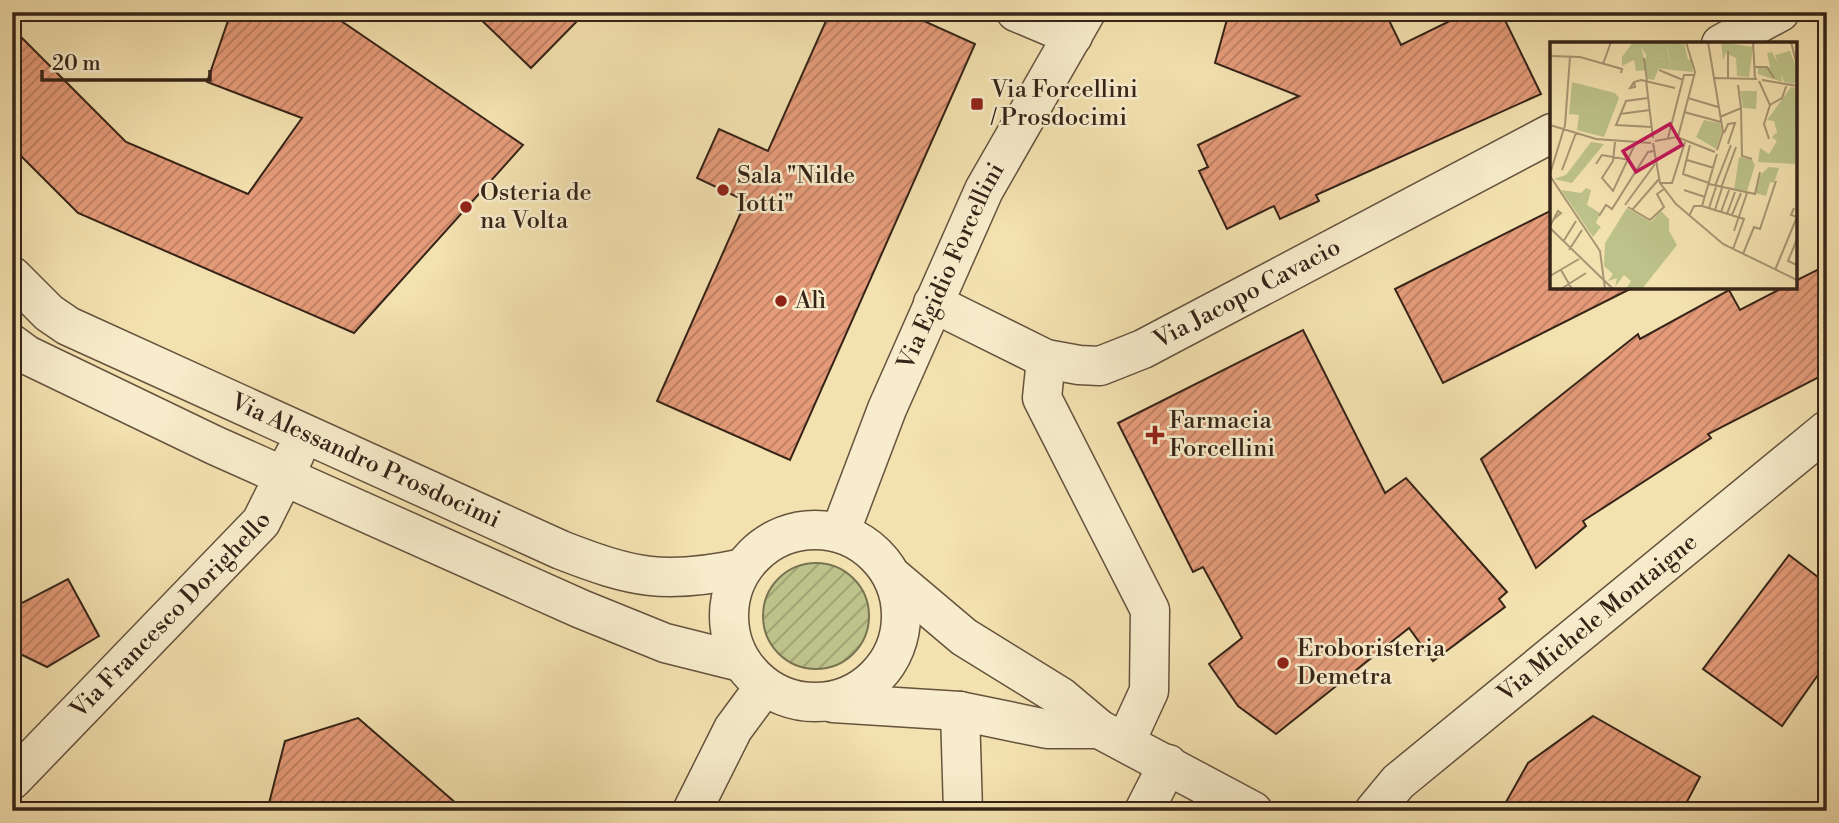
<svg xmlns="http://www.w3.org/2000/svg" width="1839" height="823" font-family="'Libre Bodoni',serif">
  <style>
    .garden { fill: url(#garden-furrows); stroke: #7a7351; stroke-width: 2 }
    .building { fill: url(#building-hatch); stroke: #362418; stroke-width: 2 }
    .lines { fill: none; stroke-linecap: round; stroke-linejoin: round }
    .minor-casing { stroke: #65533e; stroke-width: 41 }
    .minor { stroke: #f7eccb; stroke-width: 38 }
    .poi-dot { fill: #8f2418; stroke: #f7eccb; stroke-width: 2.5 }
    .labels { text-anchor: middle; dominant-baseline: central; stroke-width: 5; stroke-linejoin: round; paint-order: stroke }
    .poi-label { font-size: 24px; fill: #362418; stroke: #f7eccb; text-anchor: start }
    .street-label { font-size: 24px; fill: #362418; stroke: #f7eccb }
    .inset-road { fill: none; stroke: #a79573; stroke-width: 2 }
    .view { fill: #c2185b; fill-opacity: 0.15; stroke: #c2185b; stroke-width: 3.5 }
    .inset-edge { fill: none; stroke: #362418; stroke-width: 3.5 }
  </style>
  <defs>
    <pattern id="garden-furrows" width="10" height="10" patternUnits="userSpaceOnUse" patternTransform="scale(1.75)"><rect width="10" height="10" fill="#bdc28a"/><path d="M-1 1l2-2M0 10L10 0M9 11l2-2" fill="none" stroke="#9a9d70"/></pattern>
    <pattern id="building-hatch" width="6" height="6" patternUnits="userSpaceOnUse" patternTransform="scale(1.75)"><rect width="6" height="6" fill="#e59b79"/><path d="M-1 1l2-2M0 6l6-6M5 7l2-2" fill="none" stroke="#ba7e62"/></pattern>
  </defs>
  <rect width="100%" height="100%" fill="#f3e1af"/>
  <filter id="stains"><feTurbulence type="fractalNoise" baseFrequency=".00286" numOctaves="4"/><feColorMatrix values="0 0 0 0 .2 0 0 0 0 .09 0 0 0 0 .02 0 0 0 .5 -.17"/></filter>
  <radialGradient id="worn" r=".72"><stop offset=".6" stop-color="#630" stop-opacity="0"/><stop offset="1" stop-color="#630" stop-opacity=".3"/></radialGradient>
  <circle class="garden" cx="816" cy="616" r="53"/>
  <g class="building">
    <path d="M 231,12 L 328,12 L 523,145 L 354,333 L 78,213 L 12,147 L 12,28 L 126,142 L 248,194 L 302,118 L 207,82 Z"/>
    <path d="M 473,12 L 586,12 L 531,68 Z"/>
    <path d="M 830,12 L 904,12 L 975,44 L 790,460 L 657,401 L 746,201 L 697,178 L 719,129 L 768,151 Z"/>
    <path d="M 1229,12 L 1385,12 L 1401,45 L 1468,12 L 1501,12 L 1541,94 L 1316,195 L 1319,201 L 1280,219 L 1274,206 L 1227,229 L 1199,171 L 1208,167 L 1198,145 L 1299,96 L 1215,63 Z"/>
    <path d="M 1552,210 L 1552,287 L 1634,287 L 1443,383 L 1395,289 Z"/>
    <path d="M 1827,265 L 1827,373 L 1708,434 L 1711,438 L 1583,521 L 1586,526 L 1536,568 L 1481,459 L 1638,334 L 1640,339 L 1729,290 L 1740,310 L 1784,287 L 1795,287 L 1795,281 Z"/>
    <path d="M 1303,330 L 1385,493 L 1406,478 L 1507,592 L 1499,599 L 1505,607 L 1433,661 L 1409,628 L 1276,734 L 1238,706 L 1209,664 L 1242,638 L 1203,567 L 1193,572 L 1118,423 Z"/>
    <path d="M 1789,555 L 1827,584 L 1827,662 L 1782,726 L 1703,669 Z"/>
    <path d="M 68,579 L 99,636 L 47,667 L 12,650 L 12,608 Z"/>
    <path d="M 1593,716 L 1700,777 L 1682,811 L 1501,811 L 1528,763 Z"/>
    <path d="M 358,718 L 465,811 L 267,811 L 285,741 Z"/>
  </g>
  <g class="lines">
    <defs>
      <g id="minor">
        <path d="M 1016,12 L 1073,36"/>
        <path d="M 1721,44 L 1780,12"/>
        <path id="s1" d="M 12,276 L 49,313 L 68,326 L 561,550 C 633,578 665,585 743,568"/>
        <path id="s2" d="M 933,303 L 1046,359 L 1079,365 L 1100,366 L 1143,349 L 1552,133"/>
        <path d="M 12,344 L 27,355 L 214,445 L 581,609 L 665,643 L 741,662"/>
        <path d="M 1046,359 L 1042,398 L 1150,610 L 1149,691 L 1126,741"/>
        <circle cx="815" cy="616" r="86"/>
        <path id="s3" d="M 840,533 L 887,409 L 984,190 L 1086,12"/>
        <path d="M 893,577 L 964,637 L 1061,697 L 1099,729 L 1253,811"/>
        <path d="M 833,703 L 960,711 L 1047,729 L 1099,729"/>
        <path d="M 960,711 L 963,811"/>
        <path id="s4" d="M 12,780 L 261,522 L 295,454"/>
        <path d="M 692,811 L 733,729 L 764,687"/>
        <path d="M 1144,811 L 1168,764"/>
        <path id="s5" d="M 1374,811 L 1398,782 L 1827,430"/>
      </g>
    </defs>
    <use href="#minor" class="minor-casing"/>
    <use href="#minor" class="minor"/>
  </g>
  <g class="poi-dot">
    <rect x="970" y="97" width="14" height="14" rx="3.5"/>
    <circle cx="723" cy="190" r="7"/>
    <circle cx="466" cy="207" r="7"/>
    <circle cx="781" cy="301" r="7"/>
    <path d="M1151.5 424.5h7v7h7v7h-7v7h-7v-7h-7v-7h7z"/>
    <circle cx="1283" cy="663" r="7"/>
  </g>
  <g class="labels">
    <g class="poi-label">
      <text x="991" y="90">Via Forcellini<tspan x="991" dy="28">/ Prosdocimi</tspan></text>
      <text x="737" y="176">Sala "Nilde<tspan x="737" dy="28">Iotti"</tspan></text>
      <text x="480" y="193">Osteria de<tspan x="480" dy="28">na Volta</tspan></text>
      <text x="795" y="301">Alì</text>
      <text x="1169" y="421">Farmacia<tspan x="1169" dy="28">Forcellini</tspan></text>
      <text x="1297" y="649">Eroboristeria<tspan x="1297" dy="28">Demetra</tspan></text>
    </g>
    <g class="street-label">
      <text stroke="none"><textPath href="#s3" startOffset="289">Via Egidio Forcellini</textPath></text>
      <text stroke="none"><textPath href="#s2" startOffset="345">Via Jacopo Cavacio</textPath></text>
      <text stroke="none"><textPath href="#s1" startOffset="402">Via Alessandro Prosdocimi</textPath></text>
      <text stroke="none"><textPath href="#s4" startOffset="229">Via Francesco Dorighello</textPath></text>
      <text stroke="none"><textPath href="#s5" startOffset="296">Via Michele Montaigne</textPath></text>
    </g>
  </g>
  <g transform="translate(1550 42)">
    <rect width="247" height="247" fill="#f3e1af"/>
    <path d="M 83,0 L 90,2 L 94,16 L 109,26 L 104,38 L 98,37 L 96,28 L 86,29 L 84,18 L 72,24 L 72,15 ZM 116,0 L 134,0 L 138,18 L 121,22 ZM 171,0 L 203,5 L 199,35 L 187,34 L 186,16 L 176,11 L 173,18 ZM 240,9 L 247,27 L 247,40 L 242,42 L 234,40 L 225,13 ZM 222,10 L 231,28 L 232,40 L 208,32 L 208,26 L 220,25 L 217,11 ZM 22,40 L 65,51 L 69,56 L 54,95 L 27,88 L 29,73 L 19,72 ZM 241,45 L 247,46 L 245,122 L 208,120 L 210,106 L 219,112 L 227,99 L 222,95 L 227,90 L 224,79 L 217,78 ZM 190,49 L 207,49 L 206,67 L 193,66 ZM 154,78 L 170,81 L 172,89 L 166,107 L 146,95 ZM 189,115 L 202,118 L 205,123 L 197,149 L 184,148 ZM 219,125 L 229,126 L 224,141 L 220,140 L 216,154 L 205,151 L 211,132 Z" fill="#bdc28a"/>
    <path d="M 36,146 L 41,148 L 37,163 L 50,171 L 46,181 L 51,185 L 43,195 L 11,148 L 31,151 Z" fill="#bdc28a"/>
    <path d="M 119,15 L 121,22 L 141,17 L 143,30 L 105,26 L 103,18 ZM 77,166 L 101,180 L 111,169 L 119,177 L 119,189 L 127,203 L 92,247 L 76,247 L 81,239 L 74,233 L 65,245 L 67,236 L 58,239 L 63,232 L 54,224 L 55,201 Z" fill="#bdc28a"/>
    <path d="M 88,0 L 116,0 L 119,15 L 103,18 L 105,26 L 96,27 L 96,13 ZM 41,100 L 54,102 L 22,141 L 4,137 L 16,133 Z" fill="#bdc28a"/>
    <path class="inset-road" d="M 158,0 L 173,90 L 167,108M 203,0 L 205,37M 241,0 L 247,23M 0,14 L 30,15 L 72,27 L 71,31M 94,16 L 97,39M 53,22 L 61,0M 205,25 L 217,25 L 224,36M 109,28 L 133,38M 165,36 L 207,37M 178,36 L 178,9M 96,38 L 103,96M 212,38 L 247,44M 209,39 L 220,63 L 214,82 L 219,97M 84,40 L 85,45 L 80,46 L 84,40 L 91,38 L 125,46M 188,43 L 191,66M 98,56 L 76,59 L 66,83 L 102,85M 138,56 L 168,65M 220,63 L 232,56 L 237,42M 134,70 L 171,80M 70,72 L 100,68M 170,75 L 191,66 L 192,114 L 202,117M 0,83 L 46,97 L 101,101M 174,91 L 178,82 L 185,81 L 178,102M 128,95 L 145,30 L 136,0M 118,96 L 134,33 L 144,33M 105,99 L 127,95 L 165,110M 65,100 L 63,119 L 52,136 L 63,149 L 86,100M 103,101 L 110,141 L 126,162 L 173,202 L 247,238M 140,103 L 133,132 L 159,141M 137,118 L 164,126M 46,122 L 52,113 L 80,118M 12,128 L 26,91M 0,132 L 15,83 L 20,15M 0,134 L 50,209 L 55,247M 110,141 L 122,141 L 135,100M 159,142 L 205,152 L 210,130M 165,144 L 181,103M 171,146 L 186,105M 134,148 L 155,155M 75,163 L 105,122M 152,164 L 194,177 L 183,207M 78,165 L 100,178 L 114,165 L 107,152 L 114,147M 159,166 L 166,145M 82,168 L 109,137M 165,168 L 172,146M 171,170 L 179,148M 177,172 L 185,150M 182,173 L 191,151M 49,174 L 56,163 L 62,167 L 98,110 L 104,109M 139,174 L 144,164 L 152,164 L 167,112M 0,184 L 8,169 L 11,171 L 4,177M 0,186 L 63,247M 184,189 L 197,151M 247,197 L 238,219 L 247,223M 13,200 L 26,179M 19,208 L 32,188M 193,212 L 204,185 L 210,187 L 226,139M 11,228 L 22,247M 225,228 L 247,175 L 241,173 L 244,166M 0,234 L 29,217M 11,247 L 36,231"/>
    <path class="view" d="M 120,82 L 132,103 L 86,130 L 73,109 Z"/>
    <rect width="247" height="247" class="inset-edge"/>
  </g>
  <rect width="1839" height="823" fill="none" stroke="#f3e1af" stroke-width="42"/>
  <rect x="14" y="14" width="1811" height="795" fill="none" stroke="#362418" stroke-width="3.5"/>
  <rect x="21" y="21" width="1797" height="781" fill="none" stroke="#362418" stroke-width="2"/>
  <path d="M42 70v10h168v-10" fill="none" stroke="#362418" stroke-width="3.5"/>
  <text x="52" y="70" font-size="21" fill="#362418" stroke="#f7eccb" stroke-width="5" paint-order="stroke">20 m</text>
  <rect width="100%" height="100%" filter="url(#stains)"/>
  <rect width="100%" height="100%" fill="url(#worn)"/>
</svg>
